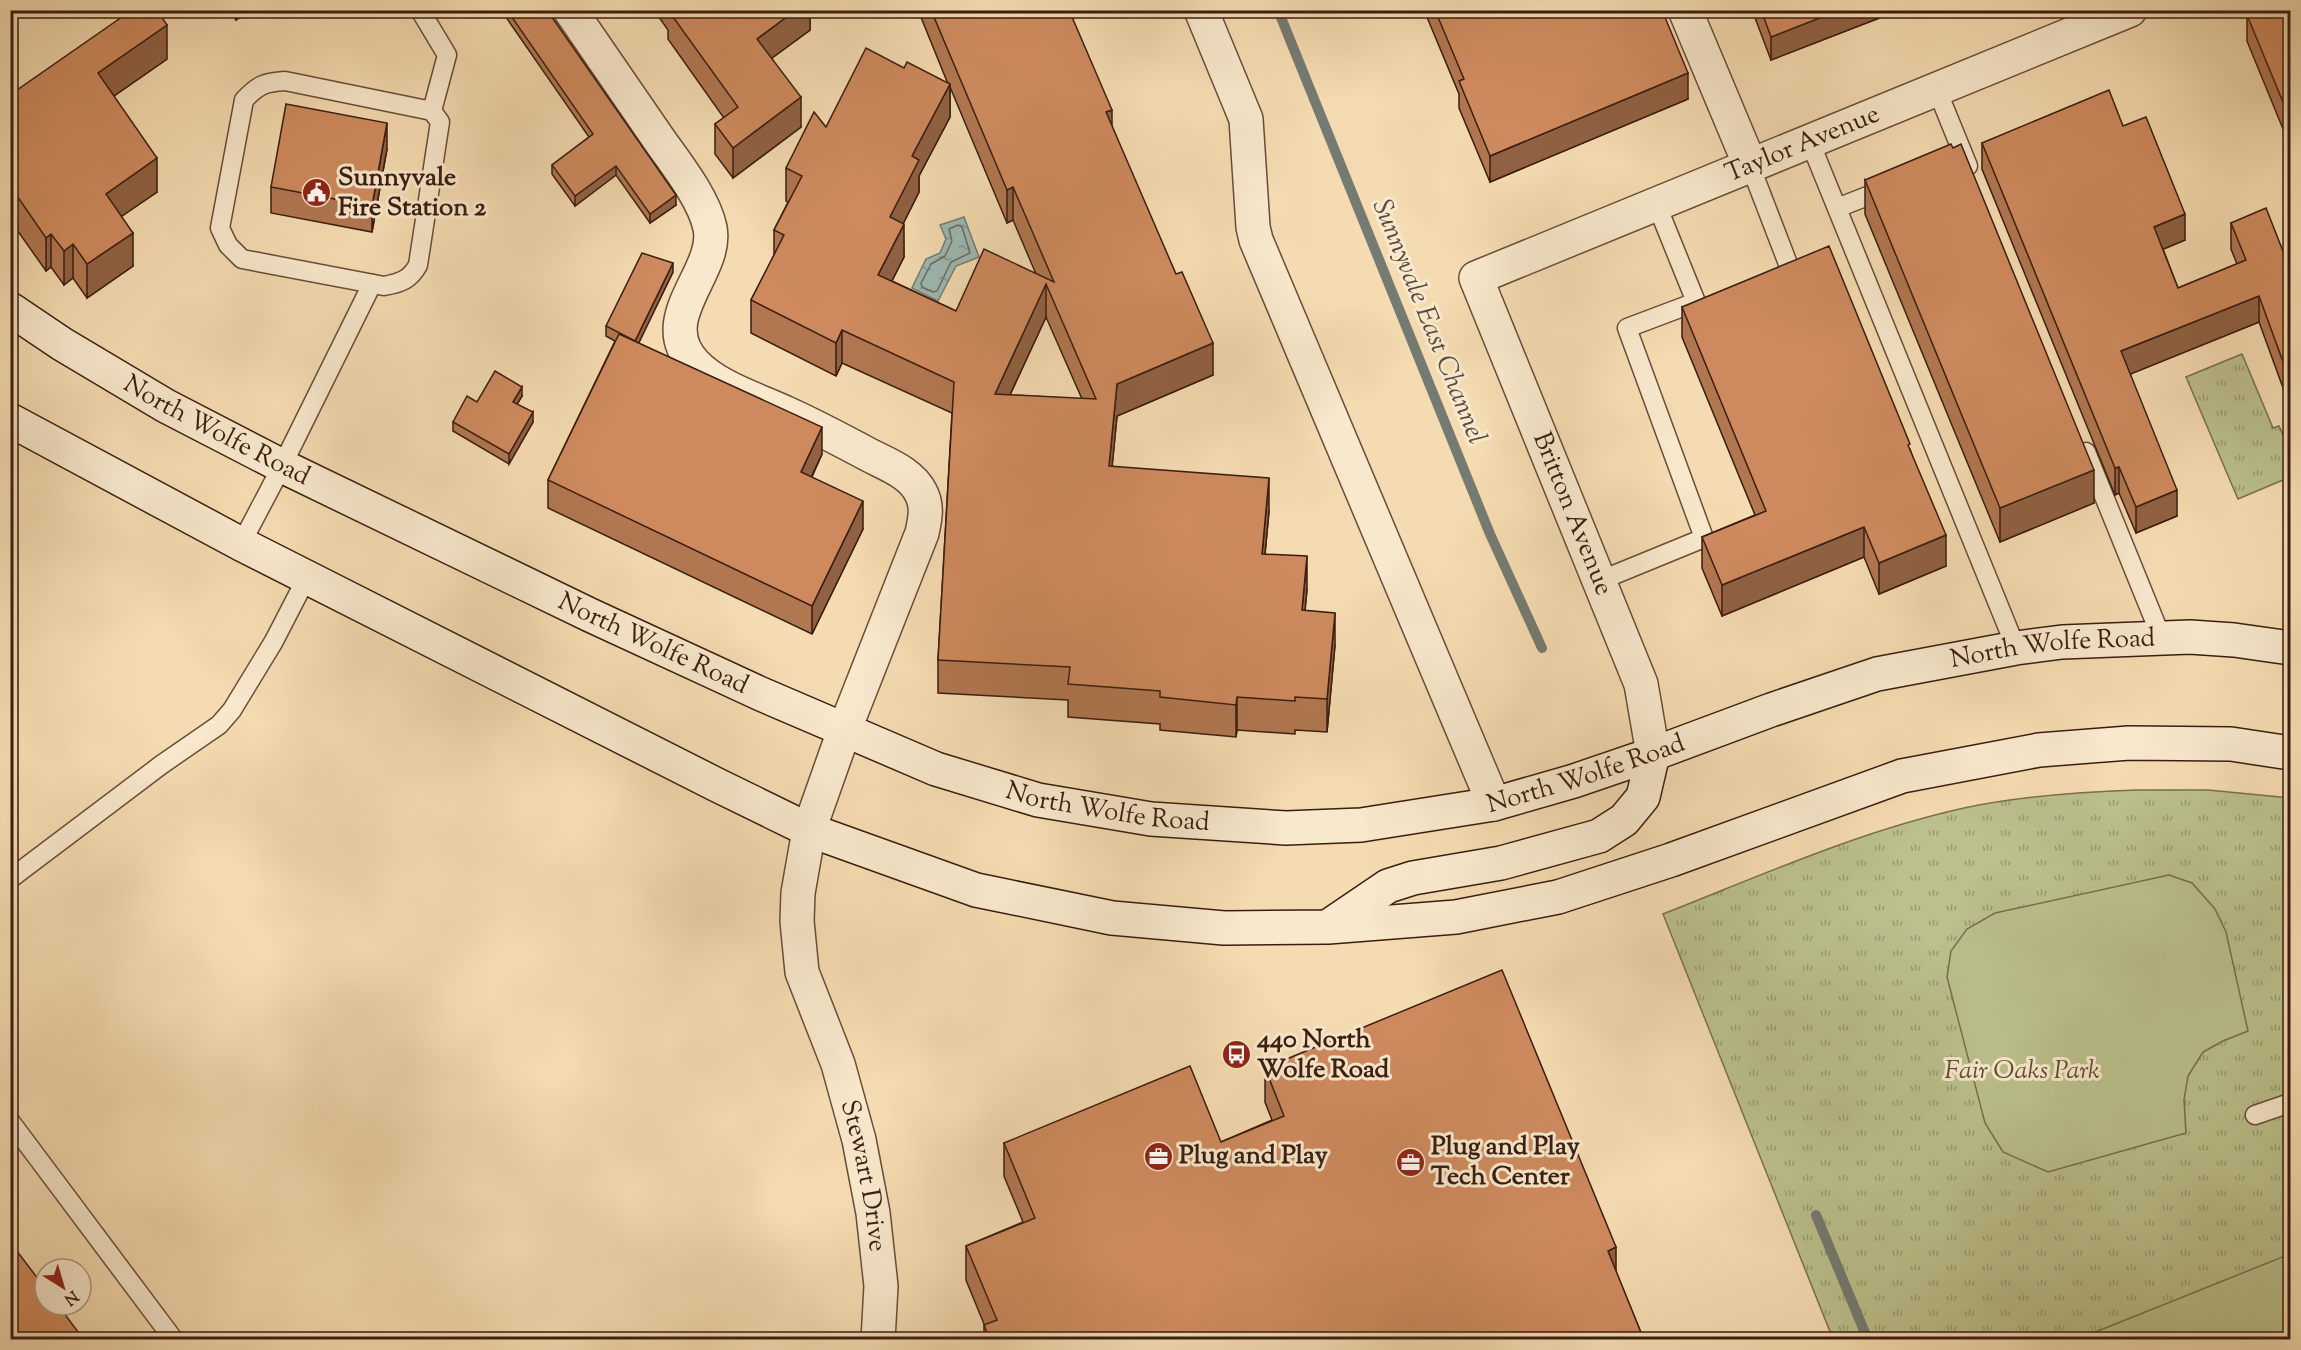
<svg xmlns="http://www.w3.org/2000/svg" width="2301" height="1350" font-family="'Sorts Mill Goudy',serif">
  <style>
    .park { fill: url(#park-tufts); stroke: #7a6e4e; stroke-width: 1.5 }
    .pitch { fill: #bbc08c; stroke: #7a6e4e; stroke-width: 1.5 }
    .water { fill: url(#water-ripples); stroke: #757b72; stroke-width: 1.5 }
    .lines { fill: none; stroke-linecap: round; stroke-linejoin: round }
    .shore { stroke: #6c6b62; stroke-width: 1.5 }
    .stream { stroke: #757b72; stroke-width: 10 }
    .service-casing { stroke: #694c39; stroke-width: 21 }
    .minor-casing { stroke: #694c39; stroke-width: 36 }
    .tertiary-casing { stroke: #694c39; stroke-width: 36 }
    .secondary-casing { stroke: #3a1d11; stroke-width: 36 }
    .service { stroke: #f8e8cc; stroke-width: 18 }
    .minor { stroke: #f8e8cc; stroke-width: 33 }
    .tertiary { stroke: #f8e8cc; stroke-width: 33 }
    .secondary { stroke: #f8e8cc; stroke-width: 33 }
    .wall { fill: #b17751; stroke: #3a1d11; stroke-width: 1.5; fill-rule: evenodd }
    .shaded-wall { fill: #906142; stroke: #3a1d11; stroke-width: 1.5 }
    .building { fill: #ce8a5e; stroke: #3a1d11; stroke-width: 1.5; fill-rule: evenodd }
    .labels { text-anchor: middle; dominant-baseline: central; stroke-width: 6; stroke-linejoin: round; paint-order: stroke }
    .street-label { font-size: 26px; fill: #3a1d11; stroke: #f8e8cc }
    .poi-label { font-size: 26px; font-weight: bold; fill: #3a1d11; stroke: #f8e8cc; text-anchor: start }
    .park-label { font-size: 26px; font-style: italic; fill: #614e36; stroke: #f8e8cc }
    .water-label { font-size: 27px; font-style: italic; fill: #584c42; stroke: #f8e8cc }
  </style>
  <defs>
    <pattern id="park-tufts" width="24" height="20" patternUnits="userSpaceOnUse" patternTransform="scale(1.5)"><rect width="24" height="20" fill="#bbc08c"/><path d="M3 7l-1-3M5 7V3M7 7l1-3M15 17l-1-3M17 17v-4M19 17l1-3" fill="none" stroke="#999b71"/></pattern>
    <pattern id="water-ripples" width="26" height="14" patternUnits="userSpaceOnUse" patternTransform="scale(1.5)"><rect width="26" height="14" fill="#9db9b3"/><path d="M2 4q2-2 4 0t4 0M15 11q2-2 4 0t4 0" fill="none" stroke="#819690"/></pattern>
  </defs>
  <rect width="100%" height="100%" fill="#f5dbb1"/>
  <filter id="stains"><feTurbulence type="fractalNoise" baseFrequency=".00333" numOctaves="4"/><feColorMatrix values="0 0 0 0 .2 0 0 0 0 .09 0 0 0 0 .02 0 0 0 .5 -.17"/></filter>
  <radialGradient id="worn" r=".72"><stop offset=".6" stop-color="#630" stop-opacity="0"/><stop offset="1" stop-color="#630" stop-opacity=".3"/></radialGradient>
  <g class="park">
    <path d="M 2242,354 L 2273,428 L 2279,426 L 2290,451 L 2290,477 L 2238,499 L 2186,377 Z"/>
    <path d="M 2136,790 L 2208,790 L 2290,798 L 2290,1339 L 1833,1339 L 1663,914 C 1762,875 1860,831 1964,808 C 2021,796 2078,792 2136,790 Z"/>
  </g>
  <g class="pitch">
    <path d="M 2169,875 L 2192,883 L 2215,909 L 2226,932 L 2248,1031 L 2223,1041 L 2203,1052 L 2188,1076 L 2184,1100 L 2186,1133 L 2048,1172 L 2003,1152 L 1985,1123 L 1947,977 L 1951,951 L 1967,929 L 1995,913 Z"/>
    <path d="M 2290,1254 L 2290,1339 L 2078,1339 Z"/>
  </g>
  <path class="water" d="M 964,217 L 979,257 L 956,266 L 938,301 L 912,288 L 926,259 L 940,253 L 946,239 L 940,225 Z"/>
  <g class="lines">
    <path class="shore" d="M 958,225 L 962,227 L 970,253 L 951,262 L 937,291 L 933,292 L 922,287 L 921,283 L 931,264 L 945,256 L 952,241 L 949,229 Z"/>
    <g class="stream">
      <path d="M 1278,10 L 1490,534 L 1542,648"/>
      <path d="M 1816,1215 L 1868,1340"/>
    </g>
    <defs>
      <g id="service">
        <path d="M 420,10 L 447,55 L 432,111 L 440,122 L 418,265 C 410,280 400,283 384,286 L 242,259 L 228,245 L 220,228 L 244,100 C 258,85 265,82 285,81 L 432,111"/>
        <path d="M 1937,90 L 1968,166"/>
        <path d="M 1810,142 L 2016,648"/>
        <path d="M 1750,165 L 1790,269"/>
        <path d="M 1837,208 L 1888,188"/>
        <path d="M 2086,452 L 2162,639"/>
        <path d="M 241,544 L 282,466 L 372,284"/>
        <path d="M 1599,581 L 1704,538 L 1627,328 L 1696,302 L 1656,203"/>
        <path d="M 10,879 L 161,765 L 219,725 L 232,710 L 274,641 L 307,577"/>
        <path d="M 2255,1115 L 2290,1103"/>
        <path d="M 10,1121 L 174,1340"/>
      </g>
      <g id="minor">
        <path d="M 570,10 C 600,54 630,98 660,141 C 677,165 704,199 710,228 C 719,272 651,319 695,364 C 718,388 756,399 786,413 C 815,426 843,441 871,456 C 889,465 912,474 921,493 C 928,506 925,519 922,533 L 844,731"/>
        <path d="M 1201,10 L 1246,119 L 1253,227 L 1256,240 L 1494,804"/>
        <path d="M 1685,10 L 1750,165"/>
        <path id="s1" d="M 1653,754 L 1641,684 L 1476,278 L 2130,10"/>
      </g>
      <g id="tertiary">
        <path id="s2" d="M 844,731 L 809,830 L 798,893 L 797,921 L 802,972 L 838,1064 L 859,1140 L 873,1213 L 881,1286 L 878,1340"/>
      </g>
      <g id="secondary">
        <path id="s3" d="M 10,309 L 62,344 L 166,406 L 282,466 L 590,615 L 761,694 L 936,769 L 1038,800 L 1151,819 L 1286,828 L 1361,825 L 1494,804 L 1574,781 L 1653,754 L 1771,710 L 1877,674 L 2016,648 L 2062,642 L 2190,637 L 2234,640 L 2290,648"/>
        <path d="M 10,420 L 241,544 L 717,785 L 809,830 L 976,890 L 1112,918 L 1224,928 L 1328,927 L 1456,917 L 1558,897 L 1671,860 L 1902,776 L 2039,750 L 2129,743 L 2231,744 L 2290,753"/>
        <path d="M 1329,926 L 1388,886 L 1413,878 L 1501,863 L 1599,836 L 1624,820 L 1643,797 L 1653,754"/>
      </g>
    </defs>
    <use href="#service" class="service-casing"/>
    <use href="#minor" class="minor-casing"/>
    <use href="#tertiary" class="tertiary-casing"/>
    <use href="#secondary" class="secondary-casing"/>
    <use href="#service" class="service"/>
    <use href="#minor" class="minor"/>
    <use href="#tertiary" class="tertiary"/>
    <use href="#secondary" class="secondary"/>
  </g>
  <g class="wall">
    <path d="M 229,10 L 250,10 L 236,20 Z"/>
    <path d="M 501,10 L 547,10 L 676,205 L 650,223 L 616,175 L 575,206 L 552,174 L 552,165 L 589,137 Z"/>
    <path d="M 654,10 L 810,10 L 810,30 L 772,58 L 801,127 L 733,178 L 715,154 L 715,124 L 724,118 L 668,39 L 668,30 Z"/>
    <path d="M 918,10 L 1069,10 L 1112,126 L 1213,375 L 1117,416 L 1112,466 L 1269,511 L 1265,554 L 1307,589 L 1305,610 L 1335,645 L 1327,732 L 1295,730 L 1295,734 L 1237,730 L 1236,737 L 1160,730 L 1160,724 L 1068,717 L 1068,700 L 938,693 L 938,660 L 952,413 L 842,363 L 836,376 L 751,333 L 751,300 L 774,256 L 774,230 L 788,202 L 786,201 L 786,168 L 826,127 L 904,68 L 948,84 ZM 950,87 L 1007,223 L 1013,220 L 1036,274 L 956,311 L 892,281 L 904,257 L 903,224 L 919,192 L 919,176 L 950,117 ZM 1046,317 L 1082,399 L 1010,395 Z"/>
    <path d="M 1424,10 L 1662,10 L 1688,99 L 1490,182 L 1459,108 L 1459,94 Z"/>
    <path d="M 1752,10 L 1900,10 L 1771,60 Z"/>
    <path d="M 2290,10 L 2290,146 L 2247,41 L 2247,15 Z"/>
    <path d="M 167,59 L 114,96 L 157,192 L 121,216 L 133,266 L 87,298 L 73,278 L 64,285 L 51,267 L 46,271 L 15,227 L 10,95 Z"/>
    <path d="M 2123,126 L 2185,240 L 2163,249 L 2178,288 L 2237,264 L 2231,249 L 2231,223 L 2290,269 L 2290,407 L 2259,322 L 2130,374 L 2177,516 L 2136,533 L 2119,493 L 2115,495 L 1982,169 L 1982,143 Z"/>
    <path d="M 387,149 L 372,232 L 271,213 L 271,187 Z"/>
    <path d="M 1865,180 L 2094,503 L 2000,542 L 1865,214 Z"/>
    <path d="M 673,272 L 638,343 L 822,454 L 812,477 L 863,529 L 812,634 L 548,508 L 548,480 L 615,341 L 606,336 L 606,326 Z"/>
    <path d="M 1682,307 L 1910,449 L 1946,566 L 1879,594 L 1864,557 L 1722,616 L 1702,568 L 1702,537 L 1755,515 L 1682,337 Z"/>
    <path d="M 522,396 L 517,404 L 533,422 L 509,464 L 453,431 L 453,422 L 477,402 Z"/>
    <path d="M 1265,1068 L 1616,1272 L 1644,1340 L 984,1340 L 984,1324 L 966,1280 L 966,1246 L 1023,1222 L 1004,1176 L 1004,1143 L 1221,1142 L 1272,1120 L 1265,1102 Z"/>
  </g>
  <g class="shaded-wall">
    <path d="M 236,10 L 250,10 L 236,20 Z"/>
    <path d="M 796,10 L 810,10 L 810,30 L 757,69 L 757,39 Z"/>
    <path d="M 1840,10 L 1900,10 L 1771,60 L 1771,37 Z"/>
    <path d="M 167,25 L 167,59 L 98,107 L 98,73 Z"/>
    <path d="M 1688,73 L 1688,99 L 1490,182 L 1490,156 Z"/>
    <path d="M 950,84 L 950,117 L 919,176 L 919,192 L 890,250 L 890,217 L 912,156 Z"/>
    <path d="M 801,97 L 801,127 L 733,178 L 733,148 Z"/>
    <path d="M 1112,110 L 1112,143 L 1106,112 Z"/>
    <path d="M 387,123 L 387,149 L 372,232 L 372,206 Z"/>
    <path d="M 157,158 L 157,192 L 106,227 L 106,194 Z"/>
    <path d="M 616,166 L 616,175 L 575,206 L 575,196 Z"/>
    <path d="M 1013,187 L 1013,220 L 1007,223 L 1007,190 Z"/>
    <path d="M 15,193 L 15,227 L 10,230 L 10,196 Z"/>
    <path d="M 676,195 L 676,205 L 650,223 L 650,214 Z"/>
    <path d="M 2185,214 L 2185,240 L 2154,253 L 2154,227 Z"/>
    <path d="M 904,224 L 904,257 L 878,308 L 878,275 Z"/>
    <path d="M 133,233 L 133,266 L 87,298 L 87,264 Z"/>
    <path d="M 51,234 L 51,267 L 46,271 L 46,238 Z"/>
    <path d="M 73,244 L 73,278 L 64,285 L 64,251 Z"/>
    <path d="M 673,263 L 673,272 L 635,351 L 635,341 Z"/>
    <path d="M 1046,284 L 1046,317 L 995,427 L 995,394 Z"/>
    <path d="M 2259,296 L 2259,322 L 2121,378 L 2121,351 Z"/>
    <path d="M 842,330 L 842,363 L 836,376 L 836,343 Z"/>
    <path d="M 1213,343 L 1213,375 L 1117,416 L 1109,499 L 1109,466 L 1117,384 Z"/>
    <path d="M 522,387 L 522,396 L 513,411 L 513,402 Z"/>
    <path d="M 533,412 L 533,422 L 509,464 L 509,454 Z"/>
    <path d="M 822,427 L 822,454 L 801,499 L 801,472 Z"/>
    <path d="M 2119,467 L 2119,493 L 2115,495 L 2115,468 Z"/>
    <path d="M 2094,470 L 2094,503 L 2000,542 L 2000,508 Z"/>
    <path d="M 1269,478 L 1269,511 L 1262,586 L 1262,554 Z"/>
    <path d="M 2177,490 L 2177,516 L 2136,533 L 2136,507 Z"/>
    <path d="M 863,501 L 863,529 L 812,634 L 812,606 Z"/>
    <path d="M 1864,527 L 1864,557 L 1722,616 L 1722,585 Z"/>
    <path d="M 1946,535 L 1946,566 L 1879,594 L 1879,563 Z"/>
    <path d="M 1307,556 L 1307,589 L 1302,643 L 1302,610 Z"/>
    <path d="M 1335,613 L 1335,645 L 1327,732 L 1327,699 Z"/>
    <path d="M 1237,697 L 1237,730 L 1236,737 L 1236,705 Z"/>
    <path d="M 1616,1247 L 1616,1281 L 1608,1251 Z"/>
  </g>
  <g class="building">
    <path d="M 132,10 L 157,10 L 167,25 L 98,73 L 157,158 L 106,194 L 133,233 L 87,264 L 73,244 L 64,251 L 51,234 L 46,238 L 15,193 L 10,196 L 10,95 Z"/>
    <path d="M 507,10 L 547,10 L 676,195 L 650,214 L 616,166 L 575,196 L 552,165 L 593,134 Z"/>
    <path d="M 668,10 L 796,10 L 757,39 L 801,97 L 733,148 L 715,124 L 738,107 Z"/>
    <path d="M 931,10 L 1069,10 L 1112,110 L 1106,112 L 1176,274 L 1182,272 L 1213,343 L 1117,384 L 1109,466 L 1269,478 L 1262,554 L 1307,556 L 1302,610 L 1335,613 L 1327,699 L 1295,697 L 1295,701 L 1237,697 L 1236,705 L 1160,697 L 1160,691 L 1068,684 L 1070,667 L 938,660 L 954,382 L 842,330 L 836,343 L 751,300 L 784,235 L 774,230 L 802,176 L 786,168 L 814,112 L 826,127 L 866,48 L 904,68 L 907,62 L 950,84 L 912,156 L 919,160 L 890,217 L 904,224 L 878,275 L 956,311 L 984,249 L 1054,282 L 1013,187 L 1007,190 ZM 1046,284 L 1096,399 L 995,394 Z"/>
    <path d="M 1435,10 L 1662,10 L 1688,73 L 1490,156 L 1459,81 L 1464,79 Z"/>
    <path d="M 1761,10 L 1840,10 L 1771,37 Z"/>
    <path d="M 2258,10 L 2279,10 L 2279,11 L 2290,10 L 2290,119 L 2247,15 Z"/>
    <path d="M 2109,90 L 2123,126 L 2146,117 L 2185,214 L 2154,227 L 2178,288 L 2246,260 L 2231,223 L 2266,208 L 2290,269 L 2290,381 L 2259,296 L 2121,351 L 2177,490 L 2136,507 L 2119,467 L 2115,468 L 1982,143 Z"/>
    <path d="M 286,104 L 387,123 L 372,206 L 271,187 Z"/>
    <path d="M 1951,144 L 1953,148 L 1961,144 L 2094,470 L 2000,508 L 1865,180 Z"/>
    <path d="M 1829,246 L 1910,444 L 1908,445 L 1946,535 L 1879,563 L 1864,527 L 1722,585 L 1702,537 L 1766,511 L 1682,307 Z"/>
    <path d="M 642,253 L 673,263 L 635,341 L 606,326 Z"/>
    <path d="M 619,334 L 822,427 L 801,472 L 863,501 L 812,606 L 548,480 Z"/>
    <path d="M 495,371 L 522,387 L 513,402 L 533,412 L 509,454 L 453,422 L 467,396 L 477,402 Z"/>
    <path d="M 1502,970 L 1616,1247 L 1608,1251 L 1644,1340 L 990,1340 L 984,1325 L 997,1320 L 966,1246 L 1035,1218 L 1004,1143 L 1190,1066 L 1221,1142 L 1284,1116 L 1265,1068 Z"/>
    <path d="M 10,1242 L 45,1288 L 45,1305 L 58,1305 L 84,1340 L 10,1340 Z"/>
  </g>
  <defs>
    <symbol id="civic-disc" viewBox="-11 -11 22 22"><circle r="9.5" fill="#8f2418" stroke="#f8e8cc"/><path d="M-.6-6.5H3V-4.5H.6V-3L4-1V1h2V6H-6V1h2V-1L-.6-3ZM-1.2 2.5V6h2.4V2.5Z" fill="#fff"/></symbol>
    <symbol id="bus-disc" viewBox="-11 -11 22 22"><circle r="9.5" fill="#8f2418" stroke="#f8e8cc"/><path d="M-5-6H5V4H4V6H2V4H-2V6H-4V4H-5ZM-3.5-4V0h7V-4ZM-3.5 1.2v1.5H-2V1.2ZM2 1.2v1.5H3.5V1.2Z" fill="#fff"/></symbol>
    <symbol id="office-disc" viewBox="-11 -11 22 22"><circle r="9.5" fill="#8f2418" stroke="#f8e8cc"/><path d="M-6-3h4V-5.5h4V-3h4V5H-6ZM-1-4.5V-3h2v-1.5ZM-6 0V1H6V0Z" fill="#fff"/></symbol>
  </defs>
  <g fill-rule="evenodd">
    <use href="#civic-disc" x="300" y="176" width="33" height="33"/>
    <use href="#bus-disc" x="1220" y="1038" width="33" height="33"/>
    <use href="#office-disc" x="1142" y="1140" width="33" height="33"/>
    <use href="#office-disc" x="1394" y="1146" width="33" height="33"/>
  </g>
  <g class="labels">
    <g class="street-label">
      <text stroke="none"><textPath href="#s1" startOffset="862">Taylor Avenue</textPath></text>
      <text stroke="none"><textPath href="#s3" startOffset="240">North Wolfe Road</textPath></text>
      <text transform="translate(1572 514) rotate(68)">Britton Avenue</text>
      <text stroke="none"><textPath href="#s3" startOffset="726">North Wolfe Road</textPath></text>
      <text stroke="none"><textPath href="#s3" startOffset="2184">North Wolfe Road</textPath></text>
      <text stroke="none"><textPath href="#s3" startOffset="1698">North Wolfe Road</textPath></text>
      <text stroke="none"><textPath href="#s3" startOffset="1212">North Wolfe Road</textPath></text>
      <text stroke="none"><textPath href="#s2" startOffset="462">Stewart Drive</textPath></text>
    </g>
    <g class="poi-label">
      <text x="338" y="178">Sunnyvale<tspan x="338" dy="30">Fire Station 2</tspan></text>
      <text x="1257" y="1040">440 North<tspan x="1257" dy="30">Wolfe Road</tspan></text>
      <text x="1431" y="1147">Plug and Play<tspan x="1431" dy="30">Tech Center</tspan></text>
      <text x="1179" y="1156">Plug and Play</text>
    </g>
    <g class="park-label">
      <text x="2022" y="1071">Fair Oaks Park</text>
    </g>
    <g class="water-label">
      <text transform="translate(1428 322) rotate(68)">Sunnyvale East Channel</text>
    </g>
  </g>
  <rect width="2301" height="1350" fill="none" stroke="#f5dbb1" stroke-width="36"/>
  <rect x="12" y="12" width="2277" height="1326" fill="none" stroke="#3a1d11" stroke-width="3"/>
  <rect x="18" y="18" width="2265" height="1314" fill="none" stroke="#3a1d11" stroke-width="1.5"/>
  <g transform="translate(63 1287) rotate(143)"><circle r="28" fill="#f8e8cc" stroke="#ac9781" stroke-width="1.5"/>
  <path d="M0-4.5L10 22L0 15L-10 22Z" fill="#8f2418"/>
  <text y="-9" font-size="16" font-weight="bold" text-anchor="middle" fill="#3a1d11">N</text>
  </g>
  <rect width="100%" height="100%" filter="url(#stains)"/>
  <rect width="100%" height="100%" fill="url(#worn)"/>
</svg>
